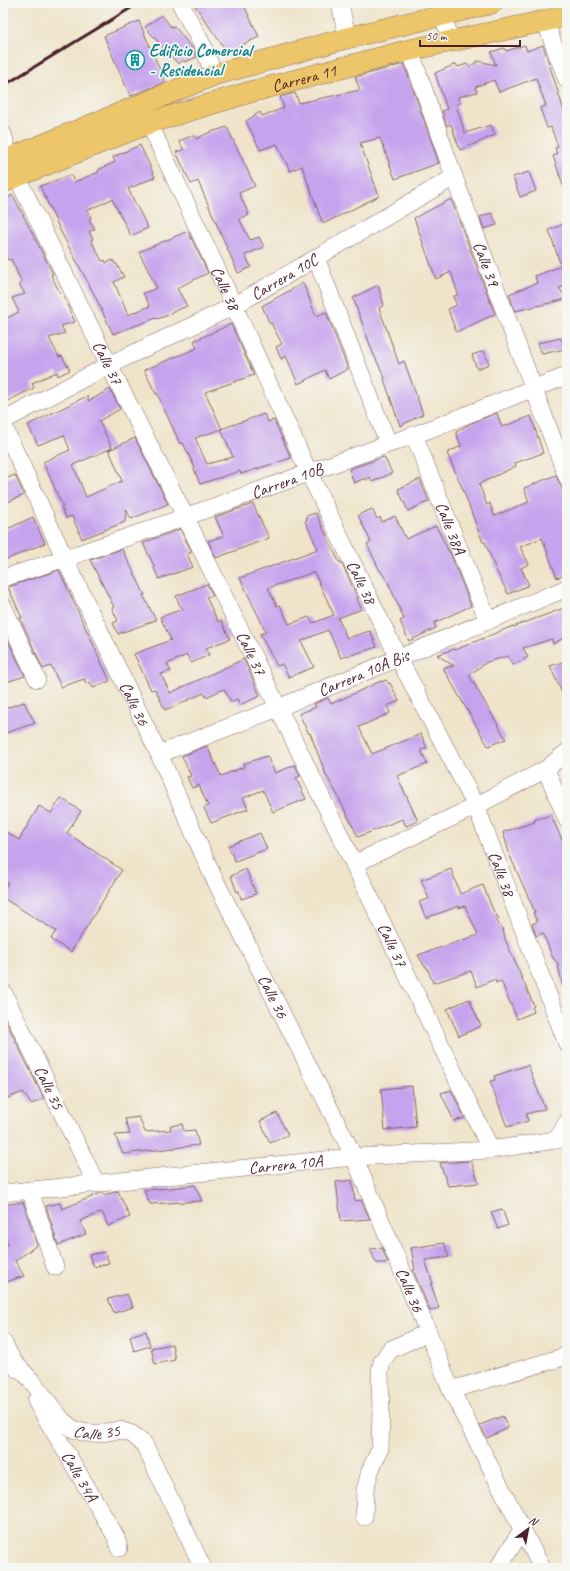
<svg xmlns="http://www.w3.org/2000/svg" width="570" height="1571" font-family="Caveat,sans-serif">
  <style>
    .building { fill: #c6a3ed; fill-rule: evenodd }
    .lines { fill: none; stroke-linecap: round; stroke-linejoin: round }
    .minor-casing { stroke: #846463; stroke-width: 18 }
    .major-casing { stroke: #846463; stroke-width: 22 }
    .minor { stroke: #fff; stroke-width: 17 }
    .major { stroke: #ecc669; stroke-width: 21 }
    .rail { stroke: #4a1f2b; stroke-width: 3 }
    .labels { text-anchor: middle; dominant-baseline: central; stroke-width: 3.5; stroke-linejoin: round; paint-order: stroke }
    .culture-label { font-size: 17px; font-weight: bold; fill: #0d838f; stroke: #f6f6f2; text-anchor: start }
    .street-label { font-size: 17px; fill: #4a1f2b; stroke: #f6f6f2 }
  </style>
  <rect width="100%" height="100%" fill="#f6f6f2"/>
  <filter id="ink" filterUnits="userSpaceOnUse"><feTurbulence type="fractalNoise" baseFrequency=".025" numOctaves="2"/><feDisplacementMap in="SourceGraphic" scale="8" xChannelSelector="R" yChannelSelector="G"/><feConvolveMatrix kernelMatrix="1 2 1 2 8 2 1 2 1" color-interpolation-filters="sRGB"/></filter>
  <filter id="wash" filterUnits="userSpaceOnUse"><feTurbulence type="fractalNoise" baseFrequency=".012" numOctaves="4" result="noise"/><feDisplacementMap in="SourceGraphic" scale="16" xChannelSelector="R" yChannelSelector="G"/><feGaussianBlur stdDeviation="0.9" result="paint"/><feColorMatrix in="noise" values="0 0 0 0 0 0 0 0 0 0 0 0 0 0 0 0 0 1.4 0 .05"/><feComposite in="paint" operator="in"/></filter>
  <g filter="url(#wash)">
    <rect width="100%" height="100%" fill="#efe4ca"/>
    <g id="blocks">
      <g class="building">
        <path d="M 193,3 L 243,3 L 259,37 L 227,52 Z"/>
        <path d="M 162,15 L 171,27 L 174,26 L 193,49 L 197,57 L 185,62 L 184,60 L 178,64 L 145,27 Z"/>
        <path d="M 139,21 L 165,82 L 130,96 L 104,36 Z"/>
        <path d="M 525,45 L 527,51 L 543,45 L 567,120 L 567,191 L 565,191 L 553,156 L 557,154 L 555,148 L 558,147 L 551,127 L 547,128 L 540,108 L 546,106 L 536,78 L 499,92 L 494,80 L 475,87 L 477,92 L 458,97 L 460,103 L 456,105 L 465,133 L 491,125 L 495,135 L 460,150 L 451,124 L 447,126 L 442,111 L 447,109 L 435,73 L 456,64 L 458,67 L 467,64 L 469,67 L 478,61 L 496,65 L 491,52 L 504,48 L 506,51 Z"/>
        <path d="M 404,64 L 439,163 L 395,179 L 380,138 L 360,143 L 379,196 L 327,222 L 322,222 L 302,166 L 290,171 L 277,144 L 260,150 L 246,121 L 260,112 L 262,116 L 284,108 L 280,97 L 295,93 L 299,103 L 360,90 L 355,77 Z"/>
        <path d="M 227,127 L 255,186 L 239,193 L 249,215 L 239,219 L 250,240 L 259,237 L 264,247 L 245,255 L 251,267 L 238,273 L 198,181 L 191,184 L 176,152 L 184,150 L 179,141 L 194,135 L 196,139 L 208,133 Z"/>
        <path d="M 140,145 L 155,177 L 128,189 L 148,228 L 131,236 L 112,199 L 88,210 L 91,218 L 89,219 L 95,229 L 89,231 L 93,239 L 91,240 L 102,261 L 105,260 L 106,263 L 113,260 L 115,264 L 116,263 L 124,277 L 114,282 L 128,315 L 150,306 L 143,293 L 157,288 L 139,252 L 188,231 L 208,273 L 177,288 L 187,306 L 170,313 L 171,314 L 157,319 L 156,318 L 113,334 L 93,292 L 61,232 L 40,186 L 71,175 L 74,182 L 99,172 L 98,170 L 115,162 L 113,157 Z"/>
        <path d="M 529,172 L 536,191 L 520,197 L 513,177 Z"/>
        <path d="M 13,195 L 50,268 L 53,274 L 51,275 L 60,293 L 63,296 L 75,322 L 61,326 L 65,333 L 49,338 L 59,357 L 62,356 L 70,370 L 58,376 L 57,372 L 32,383 L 34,388 L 3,403 L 3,320 L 19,312 L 12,298 L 25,294 L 19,284 L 22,283 L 11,259 L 8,260 L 3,251 L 3,200 Z"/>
        <path d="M 451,199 L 495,314 L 456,332 L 448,309 L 457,305 L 453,297 L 458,294 L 451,272 L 436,279 L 414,218 Z"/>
        <path d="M 492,213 L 497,225 L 484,229 L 480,217 Z"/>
        <path d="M 567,223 L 567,278 L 565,278 L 567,285 L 559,288 L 567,299 L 515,311 L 509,294 L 537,283 L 535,276 L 561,266 L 549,230 Z"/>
        <path d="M 303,283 L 316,316 L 326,312 L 348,369 L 329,379 L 325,370 L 298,384 L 286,356 L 281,359 L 276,347 L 282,344 L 271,323 L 270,324 L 262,306 Z"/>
        <path d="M 378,285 L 384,305 L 379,308 L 399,364 L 404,361 L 423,414 L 400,426 L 384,379 L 385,378 L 373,353 L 353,298 Z"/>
        <path d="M 231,324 L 254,375 L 205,392 L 222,429 L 195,438 L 207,464 L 233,457 L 221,429 L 264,414 L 268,422 L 274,420 L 291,458 L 241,474 L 240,471 L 200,484 L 194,469 L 195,468 L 183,443 L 180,444 L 157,393 L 156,394 L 144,370 L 197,348 L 194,341 Z"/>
        <path d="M 561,338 L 565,349 L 542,354 L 538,343 Z"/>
        <path d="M 484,351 L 489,364 L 477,369 L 472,355 Z"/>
        <path d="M 110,389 L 120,409 L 99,421 L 112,448 L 73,465 L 86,497 L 122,481 L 109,450 L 135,438 L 168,504 L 131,519 L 126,509 L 125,522 L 82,539 L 72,516 L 66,518 L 61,507 L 63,507 L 43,462 L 70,450 L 64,435 L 38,445 L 28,425 L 81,399 L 87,396 L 89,401 Z"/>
        <path d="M 497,413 L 502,427 L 531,416 L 543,453 L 515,463 L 516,466 L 479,484 L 487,505 L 490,503 L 494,516 L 529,502 L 524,488 L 556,475 L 567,500 L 567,574 L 557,578 L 542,538 L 520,547 L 529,564 L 521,568 L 529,585 L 508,594 L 496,570 L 485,542 L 483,542 L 476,525 L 464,492 L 447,453 L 461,446 L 456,432 L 469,424 Z"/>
        <path d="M 384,457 L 392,473 L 372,482 L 370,477 L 366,480 L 365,478 L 354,483 L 349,469 Z"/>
        <path d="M 15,475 L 24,495 L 3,504 L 3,480 Z"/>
        <path d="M 420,479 L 429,501 L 408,511 L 398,489 Z"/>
        <path d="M 253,504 L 269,538 L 216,558 L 208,541 L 224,536 L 215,517 Z"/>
        <path d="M 372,509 L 377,519 L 380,517 L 382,522 L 395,516 L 406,539 L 436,526 L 449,552 L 450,552 L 471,606 L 434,623 L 436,628 L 409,641 L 400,621 L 404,619 L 388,582 L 379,569 L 367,544 L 371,542 L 358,515 Z"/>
        <path d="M 316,513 L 339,562 L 341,562 L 358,598 L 357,599 L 362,609 L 338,618 L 347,638 L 370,631 L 377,647 L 341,658 L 328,630 L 301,641 L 314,667 L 289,677 L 282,664 L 277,666 L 260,634 L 266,632 L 240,578 L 318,549 L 305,521 L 307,520 L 306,516 ZM 314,572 L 334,615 L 313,623 L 309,617 L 289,624 L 280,605 L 277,606 L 268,588 Z"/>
        <path d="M 33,517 L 45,543 L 3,561 L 3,531 Z"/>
        <path d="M 180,529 L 192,552 L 187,554 L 193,567 L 159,579 L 154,568 L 155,568 L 143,543 Z"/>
        <path d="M 122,549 L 145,595 L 143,595 L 156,620 L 118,634 L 113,623 L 118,621 L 112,608 L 114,607 L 90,560 Z"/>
        <path d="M 59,570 L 110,681 L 93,688 L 90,682 L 86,684 L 84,679 L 61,687 L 51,666 L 43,669 L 20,618 L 22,618 L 8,587 Z"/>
        <path d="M 207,584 L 213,596 L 206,597 L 218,622 L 221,620 L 230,639 L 206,648 L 209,655 L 191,663 L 187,655 L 167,664 L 171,671 L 161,674 L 170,693 L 244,659 L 260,696 L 240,705 L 237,699 L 231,702 L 224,689 L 206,697 L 204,693 L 165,710 L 155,689 L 151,690 L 134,654 L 171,640 L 160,617 L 183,609 L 179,604 L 176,596 Z"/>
        <path d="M 567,607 L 567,636 L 553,644 L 552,639 L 523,648 L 528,657 L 513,665 L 508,656 L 487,662 L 469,675 L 506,739 L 488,746 L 443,668 L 454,666 L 437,655 L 454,649 L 455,650 L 513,626 L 513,627 Z"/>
        <path d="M 3,630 L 25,676 L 3,683 Z"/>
        <path d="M 563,662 L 567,672 L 567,704 L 550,666 Z"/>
        <path d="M 386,680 L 389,684 L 390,683 L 399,701 L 387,706 L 390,713 L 359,727 L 372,754 L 421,734 L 427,748 L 421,750 L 427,764 L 397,776 L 418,821 L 406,826 L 402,819 L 358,837 L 336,792 L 326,775 L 310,733 L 309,734 L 299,714 L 316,707 L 314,704 L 328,698 L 331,704 L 381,681 L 381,682 Z"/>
        <path d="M 24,702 L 35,723 L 3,734 L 3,709 Z"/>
        <path d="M 207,746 L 221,776 L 244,767 L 243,764 L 267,756 L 275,773 L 295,765 L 300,776 L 296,778 L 306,799 L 273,812 L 263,790 L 243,798 L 248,809 L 211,823 L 204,808 L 208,806 L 199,785 L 192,788 L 187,777 L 191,776 L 182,756 Z"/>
        <path d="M 61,798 L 81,811 L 67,833 L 122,870 L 71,952 L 51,939 L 56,931 L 3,898 L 3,891 L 8,883 L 3,880 L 3,830 L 19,840 L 39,806 L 51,813 Z"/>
        <path d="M 551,815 L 567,851 L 567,986 L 563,987 L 557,962 L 553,958 L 543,933 L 536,936 L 532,924 L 537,922 L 533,912 L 535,912 L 510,856 L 503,832 L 535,822 L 534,820 Z"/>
        <path d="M 260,833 L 267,849 L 235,861 L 228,846 Z"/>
        <path d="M 246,869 L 256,894 L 241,899 L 239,891 L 237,892 L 231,876 Z"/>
        <path d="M 451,869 L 460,894 L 483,885 L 493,910 L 499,919 L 496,920 L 503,930 L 505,939 L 534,1006 L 532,1007 L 534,1012 L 517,1019 L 501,981 L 496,983 L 495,979 L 477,987 L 471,971 L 433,983 L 427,967 L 425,967 L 418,955 L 478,935 L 465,906 L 459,908 L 459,906 L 426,918 L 419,902 L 429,899 L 421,880 Z"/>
        <path d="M 469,999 L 481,1026 L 459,1036 L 447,1009 Z"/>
        <path d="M 3,1015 L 44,1099 L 31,1104 L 23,1092 L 3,1100 Z"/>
        <path d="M 528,1065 L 545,1109 L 526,1114 L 528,1121 L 507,1127 L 490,1081 L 495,1080 L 494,1076 Z"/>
        <path d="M 412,1086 L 416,1127 L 385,1130 L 381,1089 Z"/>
        <path d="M 451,1090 L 465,1118 L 454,1121 L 441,1093 Z"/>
        <path d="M 277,1113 L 288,1135 L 270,1143 L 260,1121 Z"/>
        <path d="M 139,1117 L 145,1132 L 171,1130 L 170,1126 L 182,1124 L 184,1131 L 195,1130 L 199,1145 L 123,1154 L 115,1135 L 130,1134 L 125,1119 Z"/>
        <path d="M 471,1161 L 479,1183 L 448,1186 L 440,1163 Z"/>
        <path d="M 352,1180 L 355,1201 L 361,1200 L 370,1219 L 341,1221 L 336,1182 Z"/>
        <path d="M 195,1185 L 202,1201 L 150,1204 L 144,1190 L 171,1188 Z"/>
        <path d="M 118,1191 L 130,1217 L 108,1226 L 102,1212 L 80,1221 L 86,1234 L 58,1245 L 46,1206 L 60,1203 L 62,1209 L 101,1193 L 103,1193 L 104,1195 Z"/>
        <path d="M 23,1202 L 37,1245 L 15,1261 L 24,1276 L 3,1283 L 3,1249 L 8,1245 L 3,1222 L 3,1205 Z"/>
        <path d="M 502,1209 L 508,1225 L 498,1229 L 491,1212 Z"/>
        <path d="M 444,1243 L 449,1257 L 425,1260 L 433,1284 L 431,1284 L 439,1308 L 430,1311 L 413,1270 L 415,1270 L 411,1248 Z"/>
        <path d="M 382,1248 L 388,1263 L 376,1263 L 370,1249 Z"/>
        <path d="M 105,1252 L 109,1263 L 94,1267 L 89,1255 Z"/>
        <path d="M 127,1294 L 133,1307 L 114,1313 L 108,1299 Z"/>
        <path d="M 146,1331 L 150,1346 L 134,1351 L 130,1336 Z"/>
        <path d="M 172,1344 L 175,1360 L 155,1364 L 151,1348 Z"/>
        <path d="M 503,1416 L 508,1428 L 487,1438 L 480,1425 Z"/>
      </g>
    </g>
  </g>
  <g filter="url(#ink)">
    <use href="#blocks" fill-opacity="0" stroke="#846463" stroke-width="1"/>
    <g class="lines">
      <defs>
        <g id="minor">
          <path d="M 180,3 L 203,46 L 214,75"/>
          <path d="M 340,3 L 347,38"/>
          <path d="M 439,3 L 451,41"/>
          <path d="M 545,21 L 567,80"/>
          <path id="s1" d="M 410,50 L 454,177 L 567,477"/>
          <path id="s2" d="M 149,123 L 234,306 L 309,473 L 398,657 L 476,806 L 567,1044"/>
          <path id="s3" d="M 3,134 L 9,158 L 17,177 L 109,365 L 185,516 L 354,864 L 491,1150"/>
          <path d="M 316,258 L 388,443"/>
          <path id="s4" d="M 3,421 L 109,365 L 234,306 L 454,177"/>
          <path id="s5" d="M 3,425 L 65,559 L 159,754 L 211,872 L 354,1157 L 428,1332 L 451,1390 L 542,1568"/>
          <path id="s6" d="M 414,435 L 488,621"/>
          <path id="s7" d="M 3,578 C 141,535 278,483 414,435 C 466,416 516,394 567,376"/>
          <path d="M 3,606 L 37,679"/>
          <path id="s8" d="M 159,754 L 278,708 L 567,588"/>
          <path d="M 546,769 L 567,820"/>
          <path d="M 354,864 L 476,806 L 546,769 L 567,752"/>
          <path id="s9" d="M 3,992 L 96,1183"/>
          <path d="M 557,1140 L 567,1122"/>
          <path d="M 30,1190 L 55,1267"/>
          <path id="s10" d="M 3,1193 L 354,1157 L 491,1150 L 567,1138"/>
          <path d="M 3,1342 L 17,1369"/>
          <path id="s11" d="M 12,1360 L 31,1380 L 62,1420 L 73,1429 L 82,1432 L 94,1434 L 120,1430 L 132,1434 L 144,1444 L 203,1568"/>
          <path d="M 451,1390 L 567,1356"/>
          <path id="s12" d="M 36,1401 L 116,1537 L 119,1548"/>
          <path d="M 364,1517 L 365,1490 L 370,1471 L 380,1449 L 381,1413 L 380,1371 L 382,1362 L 390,1350 L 428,1332"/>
          <path d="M 498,1568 L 522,1530"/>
        </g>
        <g id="major">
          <path d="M 3,161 L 214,75 L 347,38 L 492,3"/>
          <path id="s13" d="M 3,182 L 149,123 L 250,92 L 410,50 L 545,21 L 567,15"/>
        </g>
      </defs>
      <use href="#minor" class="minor-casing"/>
      <use href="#major" class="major-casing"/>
      <use href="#minor" class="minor"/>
      <use href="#major" class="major"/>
      <path class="rail" d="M 3,86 L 139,3"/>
    </g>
  </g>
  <defs>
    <symbol id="building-ring" viewBox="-11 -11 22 22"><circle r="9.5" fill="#f6f6f2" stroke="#0f9aa8" stroke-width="1.5"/><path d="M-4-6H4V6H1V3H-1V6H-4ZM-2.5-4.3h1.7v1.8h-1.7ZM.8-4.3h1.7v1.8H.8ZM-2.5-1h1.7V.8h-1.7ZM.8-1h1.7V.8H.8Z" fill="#0f9aa8"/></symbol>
  </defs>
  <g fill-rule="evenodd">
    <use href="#building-ring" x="124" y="49" width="22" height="22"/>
  </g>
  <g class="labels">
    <g class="culture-label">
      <text x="149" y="50">Edificio Comercial<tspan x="149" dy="20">- Residencial</tspan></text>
    </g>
    <g class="street-label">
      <text stroke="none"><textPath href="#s13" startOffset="319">Carrera 11</textPath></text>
      <text stroke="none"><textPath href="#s1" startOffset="227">Calle 39</textPath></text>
      <text stroke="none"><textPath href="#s4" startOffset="316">Carrera 10C</textPath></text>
      <text stroke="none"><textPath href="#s2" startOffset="182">Calle 38</textPath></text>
      <text stroke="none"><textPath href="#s3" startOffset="252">Calle 37</textPath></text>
      <text stroke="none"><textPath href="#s7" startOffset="300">Carrera 10B</textPath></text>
      <text stroke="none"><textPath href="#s6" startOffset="100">Calle 38A</textPath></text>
      <text stroke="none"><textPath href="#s2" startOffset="506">Calle 38</textPath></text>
      <text stroke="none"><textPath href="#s3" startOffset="576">Calle 37</textPath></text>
      <text stroke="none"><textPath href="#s8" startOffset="220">Carrera 10A Bis</textPath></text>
      <text stroke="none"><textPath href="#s5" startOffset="308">Calle 36</textPath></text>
      <text stroke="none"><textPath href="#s2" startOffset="830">Calle 38</textPath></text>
      <text stroke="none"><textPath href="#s3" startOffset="900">Calle 37</textPath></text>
      <text stroke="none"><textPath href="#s5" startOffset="632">Calle 36</textPath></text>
      <text stroke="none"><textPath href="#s9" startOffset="106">Calle 35</textPath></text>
      <text stroke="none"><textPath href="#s10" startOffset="284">Carrera 10A</textPath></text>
      <text stroke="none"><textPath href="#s5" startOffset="956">Calle 36</textPath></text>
      <text stroke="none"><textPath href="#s11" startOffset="117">Calle 35</textPath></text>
      <text stroke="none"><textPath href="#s12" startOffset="87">Calle 34A</textPath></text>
    </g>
  </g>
  <rect width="570" height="1571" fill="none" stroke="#f6f6f2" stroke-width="16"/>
  <g transform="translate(528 1529) rotate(32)" stroke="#f6f6f2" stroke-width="3" paint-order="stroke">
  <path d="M0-3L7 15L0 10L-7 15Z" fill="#4a1f2b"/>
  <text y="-6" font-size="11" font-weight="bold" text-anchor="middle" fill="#4a1f2b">N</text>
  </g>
  <path d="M420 40v6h100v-6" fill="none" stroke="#4a1f2b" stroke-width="2"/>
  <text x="426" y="40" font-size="12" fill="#4a1f2b" stroke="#f6f6f2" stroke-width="3" paint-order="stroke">50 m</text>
</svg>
